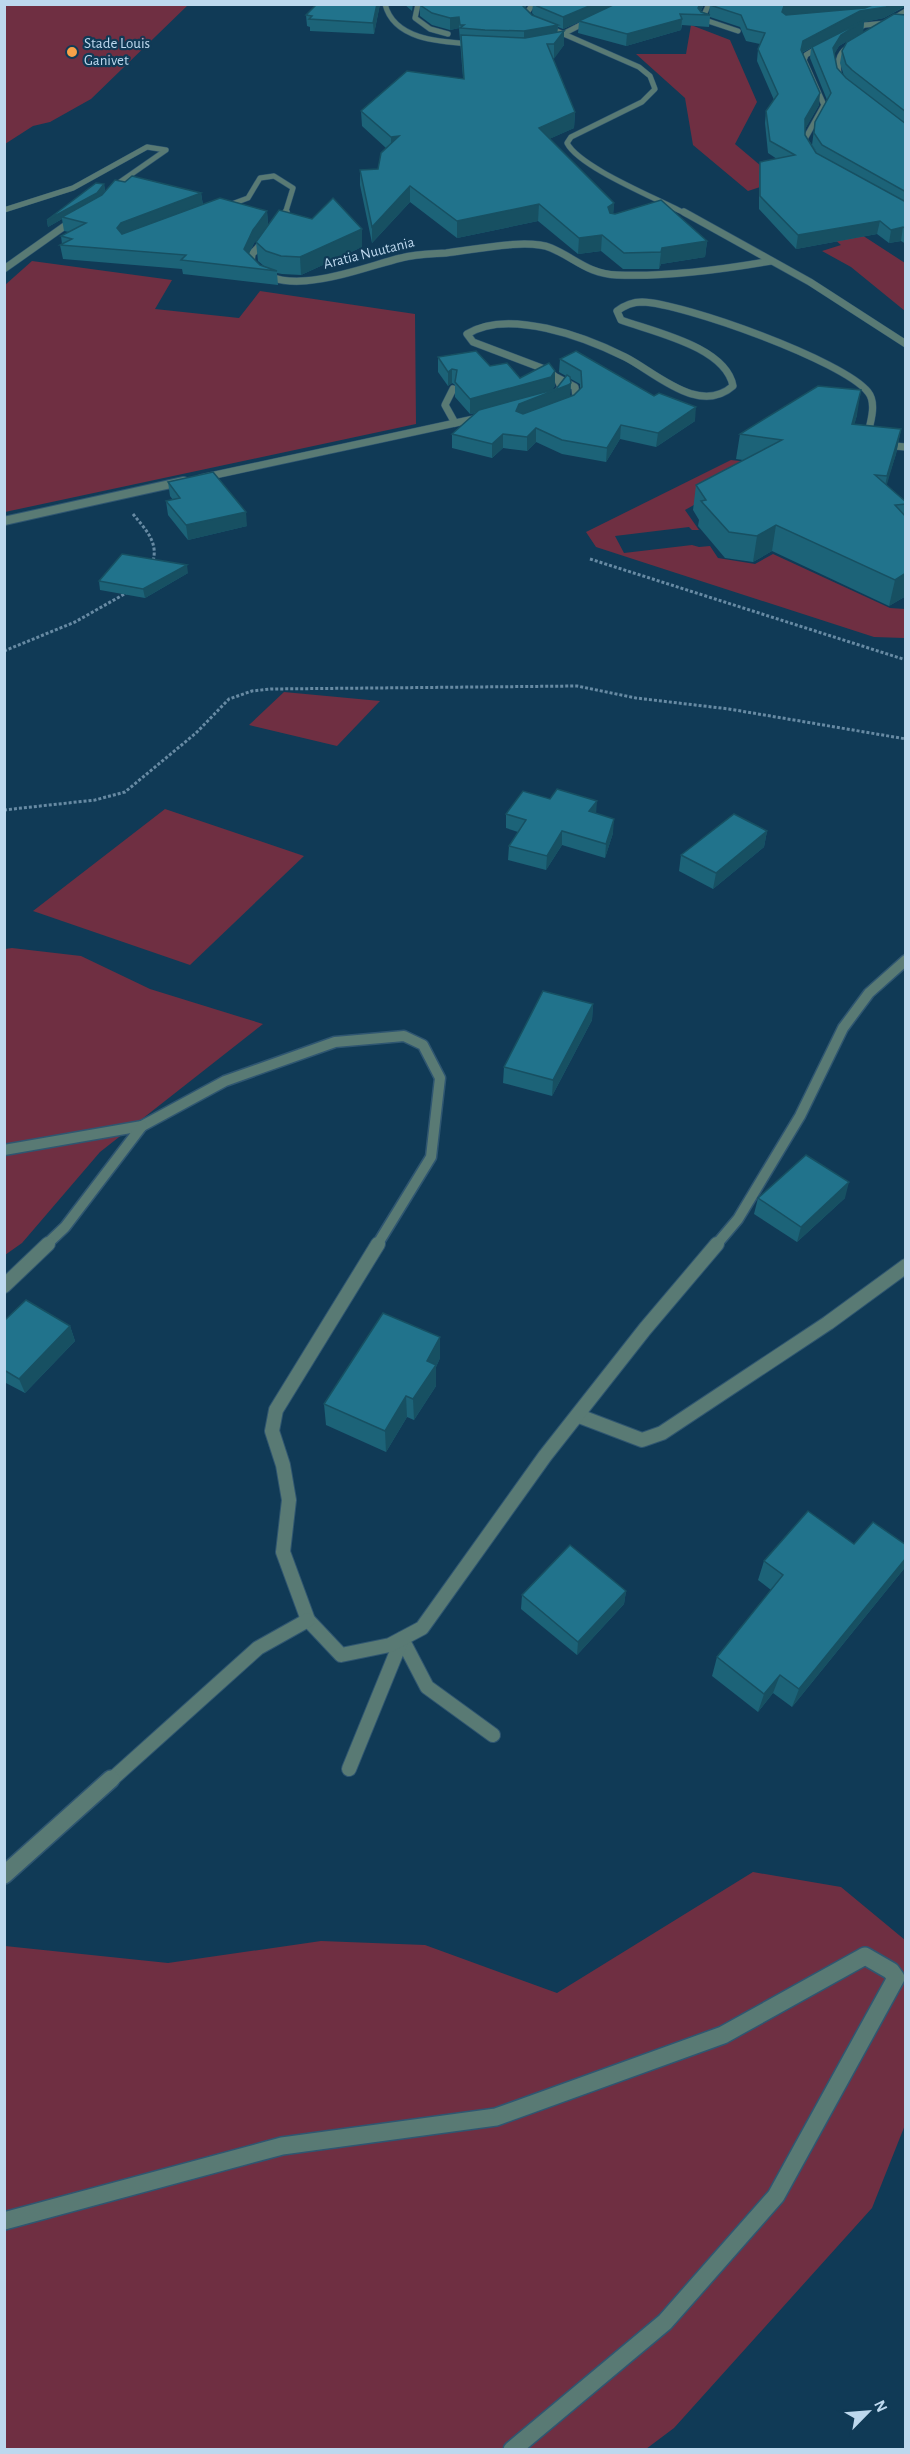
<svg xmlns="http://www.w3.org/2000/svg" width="910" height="2454" font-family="'Alegreya Sans',sans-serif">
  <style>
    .green { fill: #6f2f42 }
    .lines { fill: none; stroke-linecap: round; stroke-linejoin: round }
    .service-casing { stroke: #2f5671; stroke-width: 16 }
    .minor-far5-casing { stroke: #2f5671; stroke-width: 6 }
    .minor-far4-casing { stroke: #2f5671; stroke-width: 8 }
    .minor-far3-casing { stroke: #2f5671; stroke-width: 10 }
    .minor-far2-casing { stroke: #2f5671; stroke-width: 13 }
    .minor-far1-casing { stroke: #2f5671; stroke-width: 16 }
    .minor-casing { stroke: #2f5671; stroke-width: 20 }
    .tertiary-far1-casing { stroke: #2f5671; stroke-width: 6 }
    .tertiary-casing { stroke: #2f5671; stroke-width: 8 }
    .path { stroke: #678aa3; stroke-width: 3; stroke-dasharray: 3 2; stroke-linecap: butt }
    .service { stroke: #597a74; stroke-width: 14 }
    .minor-far5 { stroke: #597a74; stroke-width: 5 }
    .minor-far4 { stroke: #597a74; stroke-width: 7 }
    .minor-far3 { stroke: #597a74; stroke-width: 8 }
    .minor-far2 { stroke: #597a74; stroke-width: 10 }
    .minor-far1 { stroke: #597a74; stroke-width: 14 }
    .minor { stroke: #597a74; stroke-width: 17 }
    .tertiary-far1 { stroke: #597a74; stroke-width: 5 }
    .tertiary { stroke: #597a74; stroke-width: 7 }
    .wall { fill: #1c6378; fill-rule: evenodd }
    .shaded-wall { fill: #175062 }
    .building { fill: #21738c; stroke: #175062; stroke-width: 1.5 }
    .poi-dot { fill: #f7a149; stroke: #103a56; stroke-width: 2 }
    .labels { text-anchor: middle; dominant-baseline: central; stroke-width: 4.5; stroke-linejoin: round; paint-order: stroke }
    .far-poi-label { font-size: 15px; fill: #bdd8ee; stroke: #103a56; text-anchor: start }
    .far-street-label { font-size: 15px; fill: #bdd8ee; stroke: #103a56 }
  </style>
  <rect width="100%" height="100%" fill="#103a56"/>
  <g class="green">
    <path d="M 4,5 L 5,4 L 188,5 L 91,99 L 50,122 L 33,126 L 5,144 Z"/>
    <path d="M 691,25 L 730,40 L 757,102 L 735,144 L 779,181 L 748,191 L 693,145 L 685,98 L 636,54 L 686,54 Z"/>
    <path d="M 831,215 L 905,263 L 905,311 L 851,267 L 822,251 L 841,245 L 810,218 Z"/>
    <path d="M 32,261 L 172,280 L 155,309 L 239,318 L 260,291 L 415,314 L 416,424 L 5,512 L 5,285 Z"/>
    <path d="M 731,460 L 766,464 L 685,510 L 699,530 L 692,530 L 689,527 L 615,536 L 624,553 L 692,545 L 699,547 L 710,546 L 718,558 L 755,564 L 773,554 L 890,608 L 905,609 L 904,638 L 874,637 L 596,547 L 586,532 Z"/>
    <path d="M 284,692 L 380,701 L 337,746 L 249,725 Z"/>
    <path d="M 165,809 L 304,856 L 190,965 L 33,911 Z"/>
    <path d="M 12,948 L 81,956 L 150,989 L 263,1024 L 100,1152 L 22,1243 L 5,1255 L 5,949 Z"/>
    <path d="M 753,1872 L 841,1887 L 905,1940 L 905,2125 L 872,2208 L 674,2428 L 646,2449 L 5,2450 L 5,1946 L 168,1963 L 321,1941 L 425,1945 L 557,1993 Z"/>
  </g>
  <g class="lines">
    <defs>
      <g id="service">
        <path d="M 579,1416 L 642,1440 L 662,1433 L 828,1323 L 906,1266"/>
        <path d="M 402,1639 L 427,1687 L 493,1735"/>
        <path d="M 349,1769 L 402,1639"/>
      </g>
      <g id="minor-far5">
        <path d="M 385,4 C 394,41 443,42 475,44"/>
        <path d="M 418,4 L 415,18 L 430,29 L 448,34"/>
        <path d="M 709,4 L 702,19 L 738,31"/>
        <path d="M 891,20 L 906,11"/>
        <path d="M 851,31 L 865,25 L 887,23"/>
        <path d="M 563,34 L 592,19"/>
        <path d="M 839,76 C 837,58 838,52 854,43"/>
        <path d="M 808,152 L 805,139 L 824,105 L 804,60 L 806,55 L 824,44"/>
        <path d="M 221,208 L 248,198 L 260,178 L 274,176 L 293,188 L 285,214"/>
        <path d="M 4,210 L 73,188 L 147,147 L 166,150 L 120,182 L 112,192"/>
      </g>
      <g id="minor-far4">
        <path d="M 278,223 L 286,212"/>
        <path d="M 268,237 L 252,254 L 251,262 C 280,303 362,267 401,258 C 416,254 432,254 446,253 C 473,250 527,238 551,248 C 575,258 588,274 617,275 C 664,277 725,269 771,261"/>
        <path d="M 4,269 L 76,218"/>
        <path d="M 558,378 L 575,387 L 576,399 L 570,404"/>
        <path d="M 453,389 L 445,405 L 455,423"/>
        <path d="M 555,396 L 561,387 L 557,378 L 547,370 L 473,342 L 467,334 C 508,308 585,337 625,357 C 655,372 699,416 733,386 C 726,347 654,332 621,320 L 617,311 C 625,305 633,302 642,302 C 683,303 844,361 868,392 C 878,404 869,427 866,441"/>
        <path d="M 883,445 L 906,447"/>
        <path d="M 201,478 L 483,417"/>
        <path d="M 179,482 L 184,481"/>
      </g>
      <path id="minor-far3" d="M 4,521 L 184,481"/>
      <g id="minor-far2">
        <path d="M 4,1150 L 142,1126 L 225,1081 L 335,1042 L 404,1036 L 423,1045 L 440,1078 L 431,1157 L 377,1245"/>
        <path d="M 46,1245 L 65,1227 L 142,1126"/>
        <path d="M 716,1245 L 738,1219 L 800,1116 L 843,1028 L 869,993 L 906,960"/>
      </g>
      <g id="minor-far1">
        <path d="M 378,1244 L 276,1410 L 272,1431 L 283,1465 L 289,1500 L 283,1552 L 308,1620 L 341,1655 L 390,1645 L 422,1628 L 545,1456 L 645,1329 L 717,1244"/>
        <path d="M 4,1286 L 48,1244"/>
        <path d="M 110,1781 L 258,1648 L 308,1620"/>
      </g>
      <g id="minor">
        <path d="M 4,1875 L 111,1779"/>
        <path d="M 4,2221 L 282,2146 L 496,2117 L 723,2035 L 865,1956 L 891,1971 L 896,1978 L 776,2196 L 665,2322 L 512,2450"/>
      </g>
      <g id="tertiary-far1">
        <path d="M 533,4 L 526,14 L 534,21"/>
        <path d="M 550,28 L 639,67 L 650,76 L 655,89 L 642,102 L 571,137 L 567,143 C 580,168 659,199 686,214"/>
      </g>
      <path id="tertiary" d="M 684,212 L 810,282 L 906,344"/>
    </defs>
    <use href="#service" class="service-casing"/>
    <use href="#minor-far5" class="minor-far5-casing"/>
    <use href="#minor-far4" class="minor-far4-casing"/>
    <use href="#minor-far3" class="minor-far3-casing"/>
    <use href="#minor-far2" class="minor-far2-casing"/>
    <use href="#minor-far1" class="minor-far1-casing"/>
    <use href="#minor" class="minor-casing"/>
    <use href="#tertiary-far1" class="tertiary-far1-casing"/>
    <use href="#tertiary" class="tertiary-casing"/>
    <g class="path">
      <path d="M 133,514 C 145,529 160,543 152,564"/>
      <path d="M 590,559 L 906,660"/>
      <path d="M 4,651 L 75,622 L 128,592"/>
      <path d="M 4,810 L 95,800 L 125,792 L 196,733 L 229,699 L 252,691 L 271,689 L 577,686 L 636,698 L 729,709 L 906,739"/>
    </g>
    <use href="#service" class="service"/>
    <use href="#minor-far5" class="minor-far5"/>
    <use href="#minor-far4" class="minor-far4"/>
    <use href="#minor-far3" class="minor-far3"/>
    <use href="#minor-far2" class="minor-far2"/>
    <use href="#minor-far1" class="minor-far1"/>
    <use href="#minor" class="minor"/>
    <use href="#tertiary-far1" class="tertiary-far1"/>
    <use href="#tertiary" class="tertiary"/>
  </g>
  <g class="wall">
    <path d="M 380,4 L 374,34 L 310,31 L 310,27 L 307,26 L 306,15 Z"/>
    <path d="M 404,4 L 413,4 L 412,11 Z"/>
    <path d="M 527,4 L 525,8 L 532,15 L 535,16 L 532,13 L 533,4 L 704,4 L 701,11 L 709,15 L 710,4 L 906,4 L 906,6 L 884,18 L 864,22 L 863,32 L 839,46 L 834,54 L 837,68 L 844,76 L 840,63 L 842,51 L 905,15 L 906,11 L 906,244 L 901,241 L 889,243 L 877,234 L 796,249 L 759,209 L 759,175 L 760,162 L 777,159 L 768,153 L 765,123 L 766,111 L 774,100 L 757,61 L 758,49 L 760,44 L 746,41 L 740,27 L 710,17 L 709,27 L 682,25 L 681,30 L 626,46 L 578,33 L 579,22 L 563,29 L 558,27 L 557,32 L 564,45 L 553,59 L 575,112 L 574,128 L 549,139 L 614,203 L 613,214 L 707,241 L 705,257 L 661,264 L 659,269 L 623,269 L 601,251 L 578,254 L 538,221 L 457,238 L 410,202 L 372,243 L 360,185 L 360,170 L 378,169 L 386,148 L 362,126 L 361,111 L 463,78 L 459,28 L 450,30 L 432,25 L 420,16 L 420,5 ZM 811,48 L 810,58 L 827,100 L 815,122 L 812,145 L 818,153 L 805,135 L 805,129 L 819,105 L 802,53 Z"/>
    <path d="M 104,184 L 105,191 L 201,193 L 203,205 L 267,211 L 268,225 L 254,243 L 249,254 L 260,265 L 264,266 L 258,261 L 256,242 L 312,219 L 362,229 L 362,247 L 301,275 L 282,274 L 277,273 L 278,285 L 183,274 L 182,269 L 63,259 L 60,245 L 62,244 L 61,236 L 69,232 L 64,231 L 62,219 L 48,227 L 47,220 Z"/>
    <path d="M 438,357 L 490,366 L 520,378 L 555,386 L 552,390 L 556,389 L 566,376 L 559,372 L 560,359 L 695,421 L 656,447 L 620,439 L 606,462 L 562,454 L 536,442 L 527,451 L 503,448 L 492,458 L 452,448 L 452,434 L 476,413 L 470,414 L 455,397 L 455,385 L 452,383 L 448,386 L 438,372 ZM 571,379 L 580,384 L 580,389 L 574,395 L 570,396 Z"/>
    <path d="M 857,415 L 854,424 L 901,429 L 896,454 L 886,485 L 906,502 L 906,596 L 889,606 L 772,551 L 753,562 L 725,558 L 698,526 L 699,520 L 693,510 L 696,485 L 743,460 L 736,459 L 740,434 Z"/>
    <path d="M 168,482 L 247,526 L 188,540 L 168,515 L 166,501 L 173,500 L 170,496 Z"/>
    <path d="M 188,573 L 145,598 L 100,590 L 99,581 Z"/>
    <path d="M 596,813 L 613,833 L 605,858 L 562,845 L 546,870 L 508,860 L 509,846 L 518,832 L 506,828 L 506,814 Z"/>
    <path d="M 767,831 L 764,847 L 713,889 L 679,871 L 681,855 Z"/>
    <path d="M 593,1004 L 592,1020 L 552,1096 L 503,1083 L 504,1067 Z"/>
    <path d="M 758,1198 L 845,1198 L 797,1242 L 754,1214 Z"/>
    <path d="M 4,1321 L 70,1326 L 75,1341 L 25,1393 L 4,1382 Z"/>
    <path d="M 440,1358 L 436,1367 L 436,1386 L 414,1420 L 407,1417 L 386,1452 L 326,1425 L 324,1404 Z"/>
    <path d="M 854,1544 L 906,1545 L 906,1565 L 903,1570 L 792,1707 L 773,1693 L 758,1712 L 712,1676 L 717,1657 L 771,1590 L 758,1580 L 764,1561 Z"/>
    <path d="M 626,1591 L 624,1604 L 577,1655 L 521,1609 L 522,1595 Z"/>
  </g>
  <g class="shaded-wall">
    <path d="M 377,4 L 380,4 L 374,34 L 373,23 Z"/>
    <path d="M 594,4 L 620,4 L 579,21 L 579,22 L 563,29 L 563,17 Z"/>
    <path d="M 700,4 L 704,4 L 699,15 L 698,8 Z"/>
    <path d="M 804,4 L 876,4 L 862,10 L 783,18 L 782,12 L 784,6 Z"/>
    <path d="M 891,4 L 906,4 L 905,6 L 884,18 L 864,22 L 863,32 L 839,46 L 831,60 L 833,48 L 841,35 L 861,22 L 858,23 L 801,53 L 800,62 L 803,41 L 860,11 Z"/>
    <path d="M 459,17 L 459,28 L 450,30 L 450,18 Z"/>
    <path d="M 682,19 L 681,30 L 626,46 L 627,34 Z"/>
    <path d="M 558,25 L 557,37 L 524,42 L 524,31 Z"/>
    <path d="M 564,31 L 564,45 L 554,59 L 554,44 Z"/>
    <path d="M 820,93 L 819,105 L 804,131 L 805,119 Z"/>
    <path d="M 575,112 L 574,128 L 538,144 L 539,128 Z"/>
    <path d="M 399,136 L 391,153 L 391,137 Z"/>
    <path d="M 104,184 L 105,191 L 98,200 L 62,217 L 62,219 L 48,227 L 47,220 Z"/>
    <path d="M 410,186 L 410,202 L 372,243 L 372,227 Z"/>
    <path d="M 201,193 L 203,206 L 119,242 L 117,228 L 121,223 Z"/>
    <path d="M 614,203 L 613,219 L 607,223 L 608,207 Z"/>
    <path d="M 539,204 L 538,221 L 457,238 L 457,221 Z"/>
    <path d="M 267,211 L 268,225 L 254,243 L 245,262 L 244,249 L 253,230 Z"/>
    <path d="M 880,221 L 877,234 L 796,249 L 798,235 Z"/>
    <path d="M 903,227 L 901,241 L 889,243 L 891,230 Z"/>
    <path d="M 362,229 L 362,247 L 301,275 L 300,257 Z"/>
    <path d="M 602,235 L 601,251 L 578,254 L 579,238 Z"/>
    <path d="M 707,241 L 705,257 L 661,264 L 659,269 L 661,252 L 662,248 Z"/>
    <path d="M 452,369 L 452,383 L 448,386 L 448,372 Z"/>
    <path d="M 555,371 L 555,386 L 551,392 L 571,383 L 570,397 L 519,418 L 516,411 L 519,404 L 549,393 L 470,414 L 470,399 Z"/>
    <path d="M 861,390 L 857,415 L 848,449 L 852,424 Z"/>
    <path d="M 696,407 L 695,421 L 656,447 L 658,433 Z"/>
    <path d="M 621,425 L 620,439 L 606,462 L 607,448 Z"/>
    <path d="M 536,428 L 536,442 L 527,451 L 527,437 Z"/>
    <path d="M 901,429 L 896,454 L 882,501 L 887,476 Z"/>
    <path d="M 503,434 L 503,448 L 492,458 L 492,444 Z"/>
    <path d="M 246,512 L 247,526 L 188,540 L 186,525 Z"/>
    <path d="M 776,525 L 772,551 L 753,562 L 757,536 Z"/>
    <path d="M 187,565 L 188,573 L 145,598 L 143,589 Z"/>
    <path d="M 906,573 L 906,596 L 889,606 L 895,580 Z"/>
    <path d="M 597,801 L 596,815 L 589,811 Z"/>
    <path d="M 614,819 L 613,833 L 605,858 L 606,844 Z"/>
    <path d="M 562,831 L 562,845 L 546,870 L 547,856 Z"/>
    <path d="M 767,831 L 764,847 L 713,889 L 716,873 Z"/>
    <path d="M 593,1004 L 592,1020 L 552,1096 L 553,1080 Z"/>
    <path d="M 849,1182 L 845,1198 L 797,1242 L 801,1227 Z"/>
    <path d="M 70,1326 L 75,1341 L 25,1393 L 19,1379 Z"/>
    <path d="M 440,1337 L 440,1358 L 436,1367 L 436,1386 L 414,1420 L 413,1399 L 427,1361 Z"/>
    <path d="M 406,1396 L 407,1417 L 386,1452 L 385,1431 Z"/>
    <path d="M 906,1558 L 906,1565 L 903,1570 L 792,1707 L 799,1689 Z"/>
    <path d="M 626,1591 L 624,1604 L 577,1655 L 578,1642 Z"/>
    <path d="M 780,1675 L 773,1693 L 758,1712 L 764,1694 Z"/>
  </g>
  <g class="building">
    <path d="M 317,4 L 377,4 L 373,23 L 309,19 L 312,16 L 306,15 Z"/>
    <path d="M 522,4 L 523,6 L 532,15 L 558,25 L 524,31 L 485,30 L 460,28 L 464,25 L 460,25 L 459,17 L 450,18 L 432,13 L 420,5 Z"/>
    <path d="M 535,4 L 594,4 L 563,17 L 537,6 Z"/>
    <path d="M 615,4 L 700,4 L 698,8 L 701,12 L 710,15 L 680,14 L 682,19 L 627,34 L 579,21 Z"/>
    <path d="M 804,4 L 784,6 L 782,12 L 786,15 L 865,8 L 875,4 L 891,4 L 886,7 L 860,11 L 803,41 L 801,50 L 820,93 L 805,119 L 805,135 L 816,153 L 906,202 L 906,229 L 903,227 L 891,230 L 880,221 L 798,235 L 760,196 L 760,162 L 795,155 L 770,141 L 766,111 L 778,94 L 758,49 L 765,33 L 747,29 L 741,15 L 710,5 Z"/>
    <path d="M 894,14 L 906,15 L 906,112 L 852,70 L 846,64 L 842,51 L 847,42 Z"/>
    <path d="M 865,20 L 841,35 L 833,48 L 837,68 L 846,78 L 906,124 L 906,192 L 822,145 L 814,133 L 815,122 L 831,93 L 812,47 Z"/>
    <path d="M 564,31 L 554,44 L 547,44 L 575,112 L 539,128 L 614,203 L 608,207 L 610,213 L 615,214 L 661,200 L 707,241 L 662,248 L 661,252 L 624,253 L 602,235 L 579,238 L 539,204 L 457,221 L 410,186 L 372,227 L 360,170 L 378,169 L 381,153 L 399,136 L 391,137 L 361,111 L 407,71 L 464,79 L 461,35 L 525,38 Z"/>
    <path d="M 132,176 L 201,193 L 121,223 L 117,228 L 122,234 L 220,198 L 267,211 L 253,230 L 244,249 L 260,265 L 277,271 L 181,260 L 186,255 L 60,245 L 72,239 L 61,236 L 86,223 L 62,217 L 102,195 L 115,180 L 125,182 Z"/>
    <path d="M 96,183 L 104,184 L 97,193 L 47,220 Z"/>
    <path d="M 333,198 L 362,229 L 300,257 L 281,256 L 266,251 L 256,242 L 279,210 L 312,219 Z"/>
    <path d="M 476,351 L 490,366 L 507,363 L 520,378 L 549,363 L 555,371 L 551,377 L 470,399 L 455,382 L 457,370 L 452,369 L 448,372 L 438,357 Z"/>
    <path d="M 576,351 L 654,396 L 659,393 L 696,407 L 658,433 L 621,425 L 607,448 L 562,440 L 536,428 L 527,437 L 503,434 L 492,444 L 452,434 L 479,410 L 556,389 L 567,375 L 570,377 L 571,383 L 568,385 L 519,404 L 516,411 L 523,414 L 574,395 L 582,387 L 581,371 L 560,359 Z"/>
    <path d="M 818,386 L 861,390 L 852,424 L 901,429 L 887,476 L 875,475 L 906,502 L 906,504 L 895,505 L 906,517 L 906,573 L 895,580 L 776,525 L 757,536 L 729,532 L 701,501 L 706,500 L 696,485 L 782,440 L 740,434 Z"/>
    <path d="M 213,472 L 246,512 L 186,525 L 166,501 L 180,498 L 168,482 Z"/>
    <path d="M 122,554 L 187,565 L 143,589 L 99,581 Z"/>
    <path d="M 557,789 L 597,801 L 589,811 L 614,819 L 606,844 L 562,831 L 547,856 L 509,846 L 526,820 L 506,814 L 523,791 L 550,799 Z"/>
    <path d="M 734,814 L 767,831 L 716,873 L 681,855 Z"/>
    <path d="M 543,991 L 593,1004 L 553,1080 L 504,1067 Z"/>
    <path d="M 806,1155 L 849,1182 L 801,1227 L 758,1198 Z"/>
    <path d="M 26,1300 L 70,1326 L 19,1379 L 4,1370 L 4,1321 Z"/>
    <path d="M 383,1313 L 440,1337 L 427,1361 L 436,1365 L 413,1399 L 406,1396 L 385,1431 L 324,1404 Z"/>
    <path d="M 808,1511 L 854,1544 L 873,1522 L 906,1545 L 906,1558 L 799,1689 L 780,1675 L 764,1694 L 717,1657 L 783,1575 L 764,1561 Z"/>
    <path d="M 570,1545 L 626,1591 L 578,1642 L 522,1595 Z"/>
  </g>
  <circle class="poi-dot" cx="72" cy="52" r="6"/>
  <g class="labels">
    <g class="far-poi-label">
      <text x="84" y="43">Stade Louis<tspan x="84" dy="17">Ganivet</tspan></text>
    </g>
    <g class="far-street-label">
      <text transform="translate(369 253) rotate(-14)">Aratia Nuutania</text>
    </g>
  </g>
  <rect width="910" height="2454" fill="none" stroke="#bdd8ee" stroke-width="12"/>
  <g transform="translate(868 2412) rotate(65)" stroke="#103a56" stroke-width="4.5" paint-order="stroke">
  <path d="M0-4.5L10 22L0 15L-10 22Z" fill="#bdd8ee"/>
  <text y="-9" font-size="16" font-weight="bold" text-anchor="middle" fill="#bdd8ee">N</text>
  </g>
</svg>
